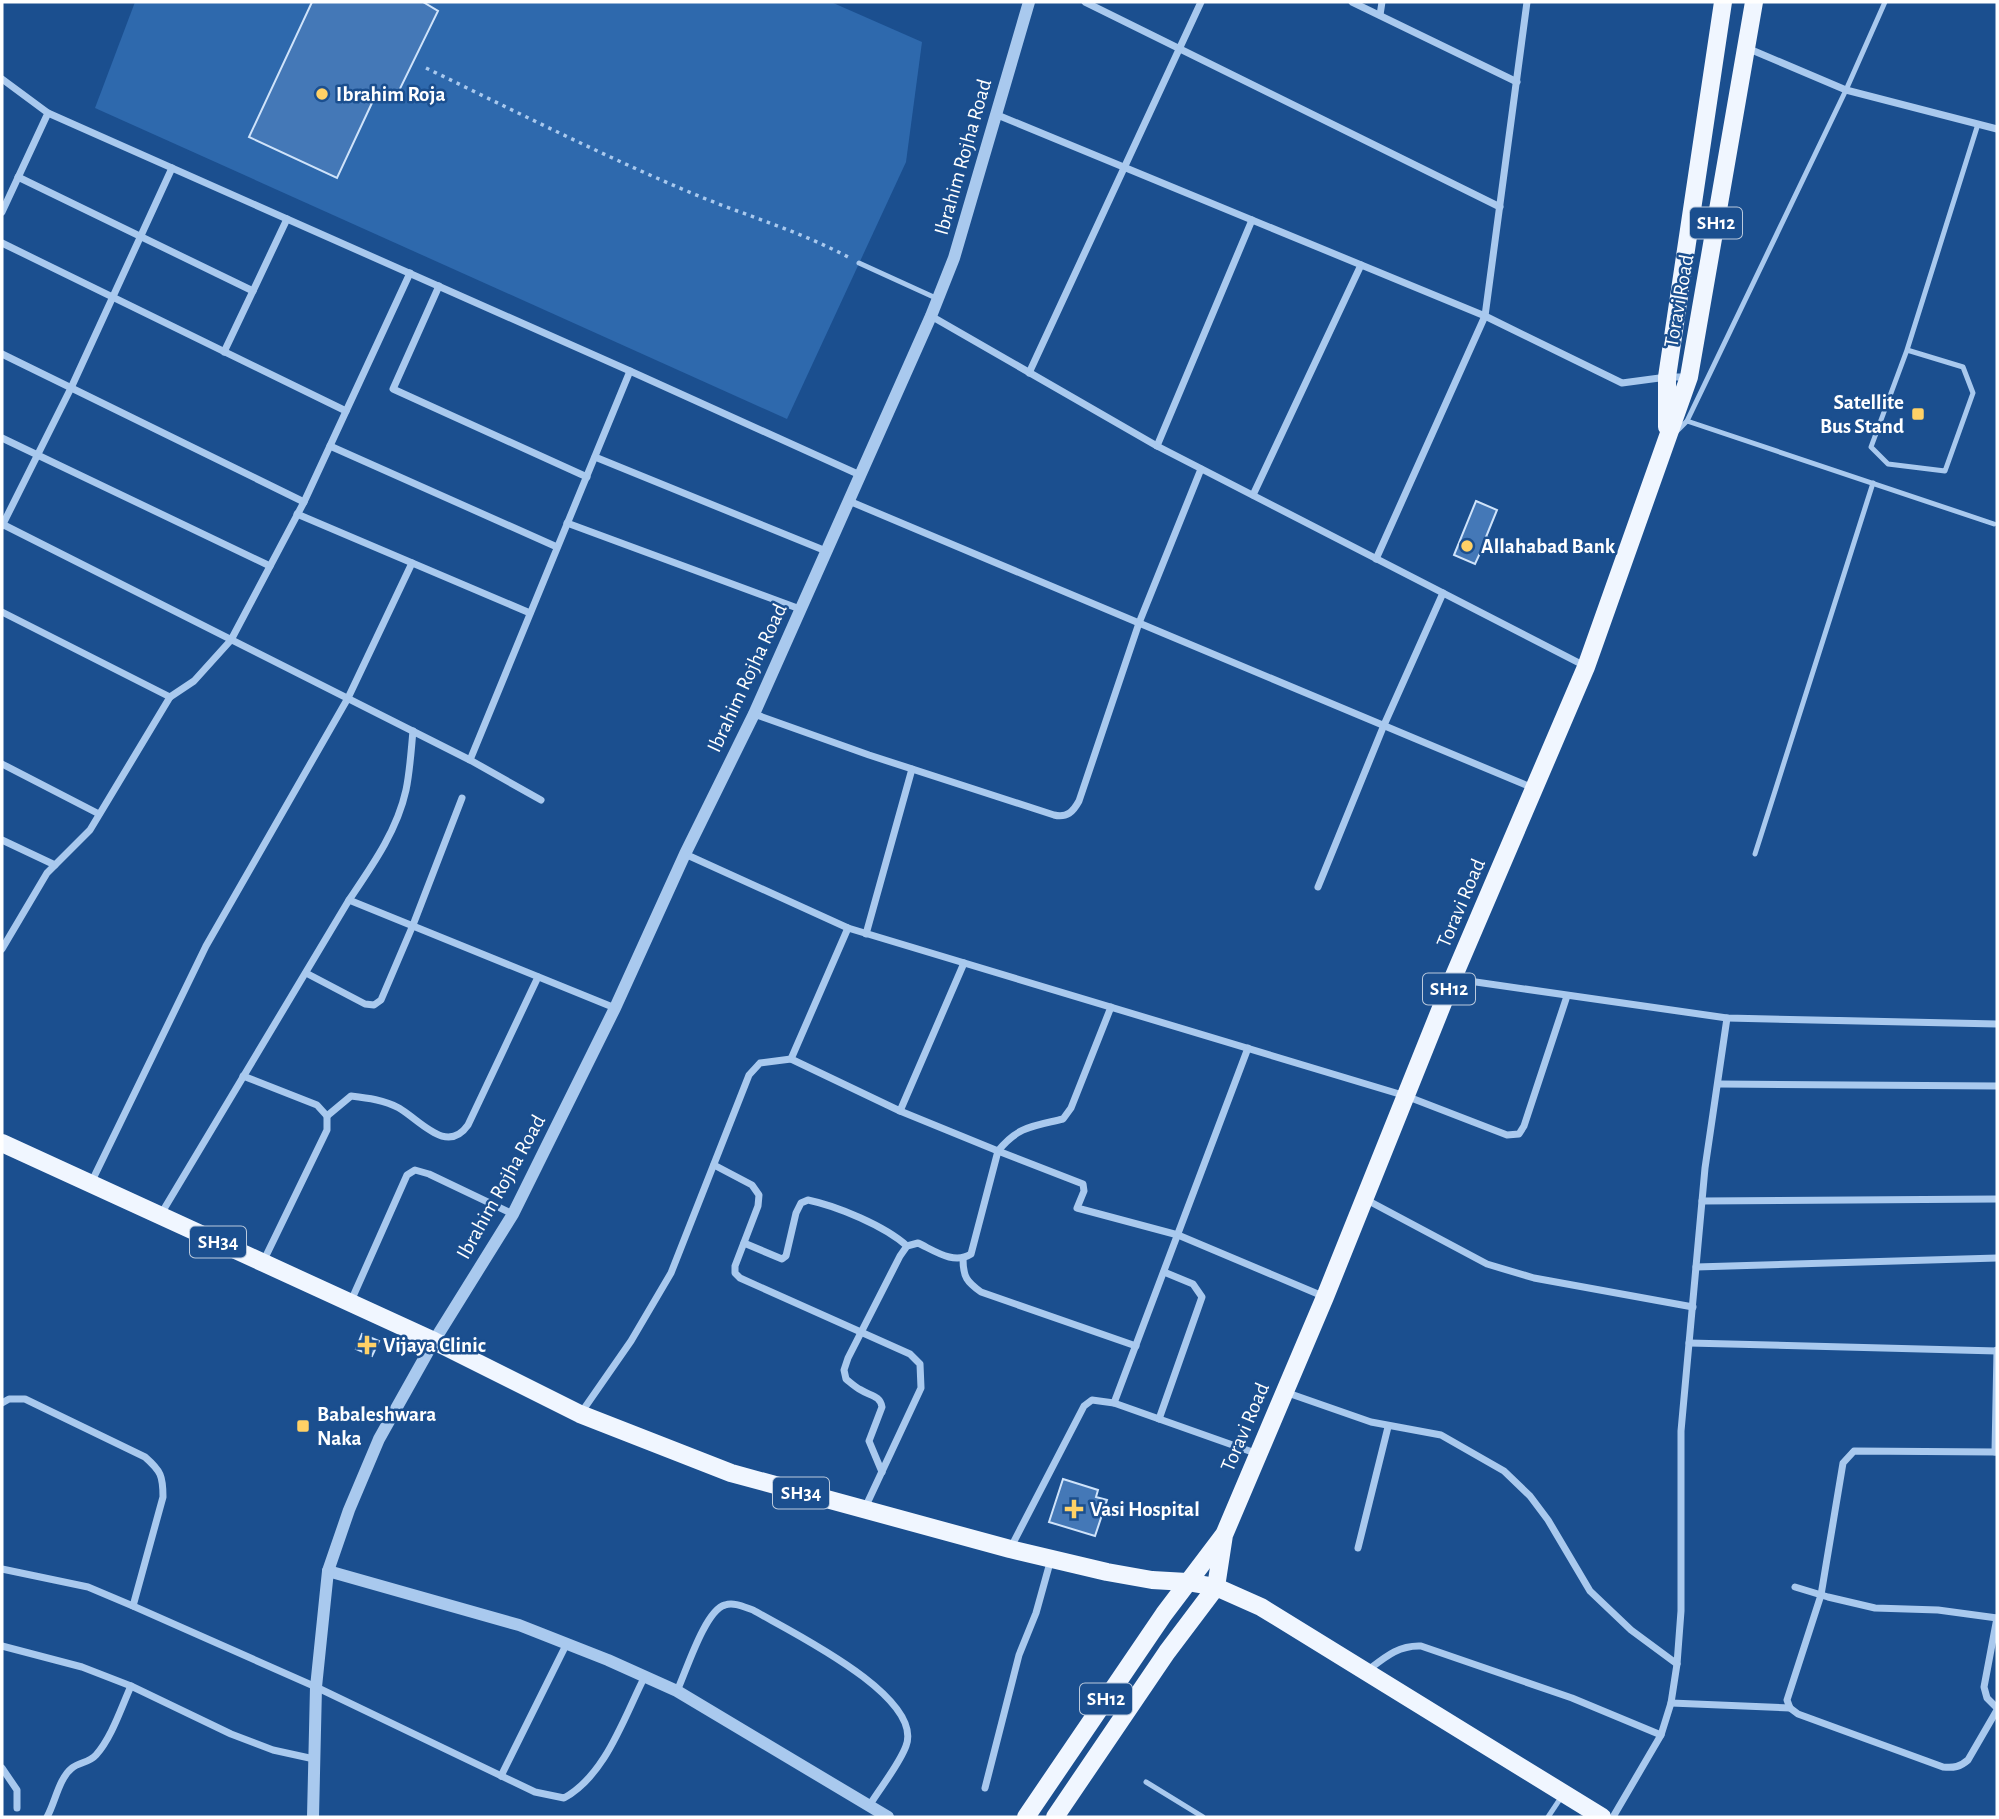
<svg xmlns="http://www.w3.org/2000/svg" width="1999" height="1819" font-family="'Alegreya Sans',sans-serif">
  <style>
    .green { fill: #2e69ad }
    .building { fill: #4478b7; stroke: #cfe3fa; stroke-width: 2 }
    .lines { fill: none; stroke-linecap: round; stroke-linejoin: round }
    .path { stroke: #a9c9ee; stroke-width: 3.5; stroke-dasharray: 3.5 5; stroke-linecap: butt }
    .service { stroke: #a9c9ee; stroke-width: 5 }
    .minor { stroke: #a9c9ee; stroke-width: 7 }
    .tertiary { stroke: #a9c9ee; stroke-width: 12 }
    .primary { stroke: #f0f6ff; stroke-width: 18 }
    .poi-dot { fill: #ffd166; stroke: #1b4f8f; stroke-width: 2.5 }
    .labels { text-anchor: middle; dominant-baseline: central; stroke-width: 5; stroke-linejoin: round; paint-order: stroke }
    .shield { fill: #1b4f8f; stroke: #bbcadd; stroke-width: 2 }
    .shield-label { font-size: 19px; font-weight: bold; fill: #fff }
    .poi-label { font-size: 21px; font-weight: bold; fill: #fff; stroke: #1b4f8f; text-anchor: start }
    .street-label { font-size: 21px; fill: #fff; stroke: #1b4f8f }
  </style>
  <rect width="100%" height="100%" fill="#1b4f8f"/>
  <path class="green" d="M 135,2 L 831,2 L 922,42 L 906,162 L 787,419 L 95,108 Z"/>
  <g class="building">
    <path d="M 312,2 L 423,2 L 438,11 L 395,99 L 378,90 L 337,178 L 249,137 Z"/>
    <path d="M 1476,501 L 1497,510 L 1486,537 L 1489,538 L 1482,554 L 1480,553 L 1475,564 L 1454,555 Z"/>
    <path d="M 362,1334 L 379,1341 L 372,1356 L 356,1349 Z"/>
    <path d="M 1063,1479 L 1098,1490 L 1096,1497 L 1107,1500 L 1095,1536 L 1049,1522 Z"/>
  </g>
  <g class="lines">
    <path class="path" d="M 426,68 C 519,113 611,160 706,199 C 754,218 803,233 848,257"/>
    <g class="service">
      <path d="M 859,263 L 938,299"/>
      <path d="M 1907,350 L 1871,447 L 1888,464 L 1945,471 L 1973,393 L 1963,367 L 1907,350 L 1978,124"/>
      <path d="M 1687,421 L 1994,524"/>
      <path d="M 1677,431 L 1687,421 L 1846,90 L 1885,2"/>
      <path d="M 1755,854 L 1873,483"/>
      <path d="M 1146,1782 L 1203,1817"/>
      <path d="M 1548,1817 L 1562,1796"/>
    </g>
    <g class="minor">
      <path d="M 1085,2 L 1500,207"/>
      <path d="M 1352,2 L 1517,82"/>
      <path d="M 1380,15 L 1382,2"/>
      <path d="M 1747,48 L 1846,90 L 1997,129"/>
      <path d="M 2,79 L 48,113 L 2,212"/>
      <path d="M 48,113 L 630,371"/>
      <path d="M 995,114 L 1485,316 L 1622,383 L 1667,377 L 1688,377"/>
      <path d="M 18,177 L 253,291 L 287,219"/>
      <path d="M 2,243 L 346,411"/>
      <path d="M 439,286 L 393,389 L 587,477"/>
      <path d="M 931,316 L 1157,446 L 1585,666"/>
      <path d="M 224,352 L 253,291"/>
      <path d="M 2,354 L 304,502 L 231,640 L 194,681 L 170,697 L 2,612"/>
      <path d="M 1029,373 L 1201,2"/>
      <path d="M 2,438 L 270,566"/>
      <path d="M 330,446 L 557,547"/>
      <path d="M 1157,446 L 1252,220"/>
      <path d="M 595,457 L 826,551"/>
      <path d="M 1253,495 L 1361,265"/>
      <path d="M 849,501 L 1139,623 L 1201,469"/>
      <path d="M 304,502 L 410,273"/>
      <path d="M 297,514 L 530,613"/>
      <path d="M 567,523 L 800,609"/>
      <path d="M 2,524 L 470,760 L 541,800"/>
      <path d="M 2,526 L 71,388 L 172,168"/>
      <path d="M 1376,559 L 1485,316 L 1527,2"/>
      <path d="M 754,714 L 869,755 L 1054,815 C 1067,818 1073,812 1079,801 L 1139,623 L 1533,788"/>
      <path d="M 470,760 L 630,371 L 860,475"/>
      <path d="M 2,764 L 99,814"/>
      <path d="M 2,840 L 55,865"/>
      <path d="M 685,854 L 848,928 L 1406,1096 L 1507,1135 L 1519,1134 L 1524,1126 L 1567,996"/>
      <path d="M 1318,887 L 1384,725 L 1443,593"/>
      <path d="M 349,900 C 372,866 397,831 406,790 C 410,771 411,751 413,731"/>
      <path d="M 848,928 L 791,1059 L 900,1111 L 998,1151 C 1018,1126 1034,1126 1063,1119 L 1071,1108 L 1111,1007"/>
      <path d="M 866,934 L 912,769"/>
      <path d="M 2,949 L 47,873 L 90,830 L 170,697"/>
      <path d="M 306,973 L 365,1004 L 374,1005 L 381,1000 L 413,925 L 462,798"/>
      <path d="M 1455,979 L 1727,1018 L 1997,1024"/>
      <path d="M 243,1076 L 317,1105 L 327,1116 L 327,1130 L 263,1262"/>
      <path d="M 1719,1084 L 1997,1086"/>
      <path d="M 900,1111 L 964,963"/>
      <path d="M 327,1116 L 351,1096 C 368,1098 384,1100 399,1108 C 421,1121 447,1155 468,1125 L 538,977"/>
      <path d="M 714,1165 L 752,1185 L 759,1195 L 758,1206 L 735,1266 L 735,1273 L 740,1278 L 910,1354 L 920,1364 L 921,1388 L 864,1510"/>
      <path d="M 91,1183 L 206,946 L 348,698 L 412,563"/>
      <path d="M 1365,1199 L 1487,1264 L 1534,1278 L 1693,1307"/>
      <path d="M 1702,1201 L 1997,1199"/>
      <path d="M 161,1214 L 349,900 L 615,1008"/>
      <path d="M 744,1243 L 782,1259 L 786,1256 L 796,1213 L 801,1203 L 808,1200 C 837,1206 885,1226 907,1246"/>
      <path d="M 963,1259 C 963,1277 967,1282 981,1292 L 1136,1346"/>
      <path d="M 1696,1267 L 1997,1258"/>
      <path d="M 351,1301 L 407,1175 L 415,1170 L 429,1174 L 513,1214"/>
      <path d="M 1689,1343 L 1997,1351"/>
      <path d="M 1997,1350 L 1995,1452 L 1997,1452"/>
      <path d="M 1285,1392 L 1371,1422 L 1441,1435 L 1504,1471 L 1530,1496 L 1548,1520 L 1590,1591 L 1631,1630 L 1677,1664"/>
      <path d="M 2,1403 L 9,1399 L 25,1399 L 145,1457 C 161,1471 163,1476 163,1497 L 133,1606"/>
      <path d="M 1114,1403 L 1248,1048"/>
      <path d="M 581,1413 L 631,1341 L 671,1273 L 749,1075 L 760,1063 L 791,1059"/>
      <path d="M 1159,1419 L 1202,1297 L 1193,1284 L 1164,1272"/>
      <path d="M 1995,1452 L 1854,1451 L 1843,1463 L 1821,1595 L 1787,1700 L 1790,1708 L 1798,1714 L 1943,1767 C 1954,1768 1960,1767 1968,1760 L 1997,1710"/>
      <path d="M 882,1472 L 869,1441 L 882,1407 C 880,1395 870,1396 861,1390 C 855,1387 851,1383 846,1379 L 844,1370 L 848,1358 L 900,1256 L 907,1246 L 918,1243 C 935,1251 954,1265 971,1254 L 998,1151 L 1083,1184 L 1084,1191 L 1077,1208 L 1178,1235 L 1325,1297"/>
      <path d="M 1358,1548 L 1388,1427"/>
      <path d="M 1010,1549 L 1084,1406 L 1092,1400 L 1114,1403 L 1258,1454"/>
      <path d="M 2,1569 L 88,1587 L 133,1606 L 316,1687 L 535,1792 L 564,1798 C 606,1775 624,1717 645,1676"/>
      <path d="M 1795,1587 L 1828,1597 L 1875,1608 L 1938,1610 L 1997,1618"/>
      <path d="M 1997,1618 L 1984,1687 L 1987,1698 L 1997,1708"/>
      <path d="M 2,1646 L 82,1667 L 131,1686 L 231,1734 L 273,1750 L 314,1759"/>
      <path d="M 1367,1671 C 1384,1658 1398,1645 1421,1646 L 1572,1698 L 1661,1735"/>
      <path d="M 677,1691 C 686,1672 705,1610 725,1605 C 734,1602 744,1607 753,1610 C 787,1630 925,1696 906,1746 C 899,1765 880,1788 869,1806"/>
      <path d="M 1671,1703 L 1790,1708"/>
      <path d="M 2,1768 L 17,1790 L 17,1808"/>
      <path d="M 501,1776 L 567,1643"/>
      <path d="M 985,1788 L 1019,1655 L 1036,1613 L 1051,1559"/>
      <path d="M 47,1817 C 55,1803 59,1778 72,1768 C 79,1762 89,1763 96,1755 C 112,1737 121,1708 131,1686"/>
      <path d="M 1613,1817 L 1661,1735 L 1671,1703 L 1677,1664 L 1681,1611 L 1681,1431 L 1705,1168 L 1727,1018"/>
    </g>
    <g class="tertiary">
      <path d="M 328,1571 L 519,1625 L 608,1660 L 677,1691 L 888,1817"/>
      <path d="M 313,1817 L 316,1687 L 328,1571 L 349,1510 L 379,1439 L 434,1341 L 513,1214 L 615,1008 L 685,854 L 754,714 L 931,316 L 954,258 L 1029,2"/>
    </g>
    <g class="primary">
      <path d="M 1667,427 L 1667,377 L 1723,2"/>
      <path d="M 2,1143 L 434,1341 L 580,1414 L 731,1473 L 1010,1549 L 1107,1572 L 1152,1580 L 1187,1582 L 1216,1587 L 1261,1607 L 1602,1817"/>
      <path d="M 1026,1817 L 1164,1614 L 1223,1536"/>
      <path d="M 1055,1817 L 1167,1652 L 1216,1587 L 1224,1535 L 1325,1297 L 1453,978 L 1586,667 L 1689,377 L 1754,2"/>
    </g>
  </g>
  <g class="poi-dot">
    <circle cx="322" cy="94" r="7"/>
    <rect x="1911" y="407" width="14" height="14" rx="3.5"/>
    <circle cx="1467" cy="546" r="7"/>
    <path d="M363.5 1334.5h7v7h7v7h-7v7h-7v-7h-7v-7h7z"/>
    <rect x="296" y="1419" width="14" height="14" rx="3.5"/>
    <path d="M1070.5 1498.5h7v7h7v7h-7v7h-7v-7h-7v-7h7z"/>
  </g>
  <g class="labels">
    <g class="shield">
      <rect x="1690" y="207.5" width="52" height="31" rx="5"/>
      <rect x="1423" y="973.5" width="52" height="31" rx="5"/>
      <rect x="190" y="1226.5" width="56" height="31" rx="5"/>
      <rect x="773" y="1477.5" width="56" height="31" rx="5"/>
      <rect x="1080" y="1683.5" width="52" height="31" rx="5"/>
    </g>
    <g class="shield-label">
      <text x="1716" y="223">SH12</text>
      <text x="1449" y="989">SH12</text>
      <text x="218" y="1242">SH34</text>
      <text x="801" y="1493">SH34</text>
      <text x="1106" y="1699">SH12</text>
    </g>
    <g class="poi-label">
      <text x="336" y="94">Ibrahim Roja</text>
      <text x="1904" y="402" text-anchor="end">Satellite<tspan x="1904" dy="24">Bus Stand</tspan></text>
      <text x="1481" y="546">Allahabad Bank</text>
      <text x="383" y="1345">Vijaya Clinic</text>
      <text x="317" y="1414">Babaleshwara<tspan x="317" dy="24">Naka</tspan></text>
      <text x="1090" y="1509">Vasi Hospital</text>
    </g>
    <g class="street-label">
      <text transform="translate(963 157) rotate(-74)">Ibrahim Rojha Road</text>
      <text transform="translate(1679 301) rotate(-80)">Toravi Road</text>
      <text transform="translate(747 678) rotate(-65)">Ibrahim Rojha Road</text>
      <text transform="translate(1461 903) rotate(-67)">Toravi Road</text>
      <text transform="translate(501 1187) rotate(-61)">Ibrahim Rojha Road</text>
      <text transform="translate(1245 1427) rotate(-67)">Toravi Road</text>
    </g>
  </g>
  <rect width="1999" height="1819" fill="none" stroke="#ffffff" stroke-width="7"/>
</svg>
